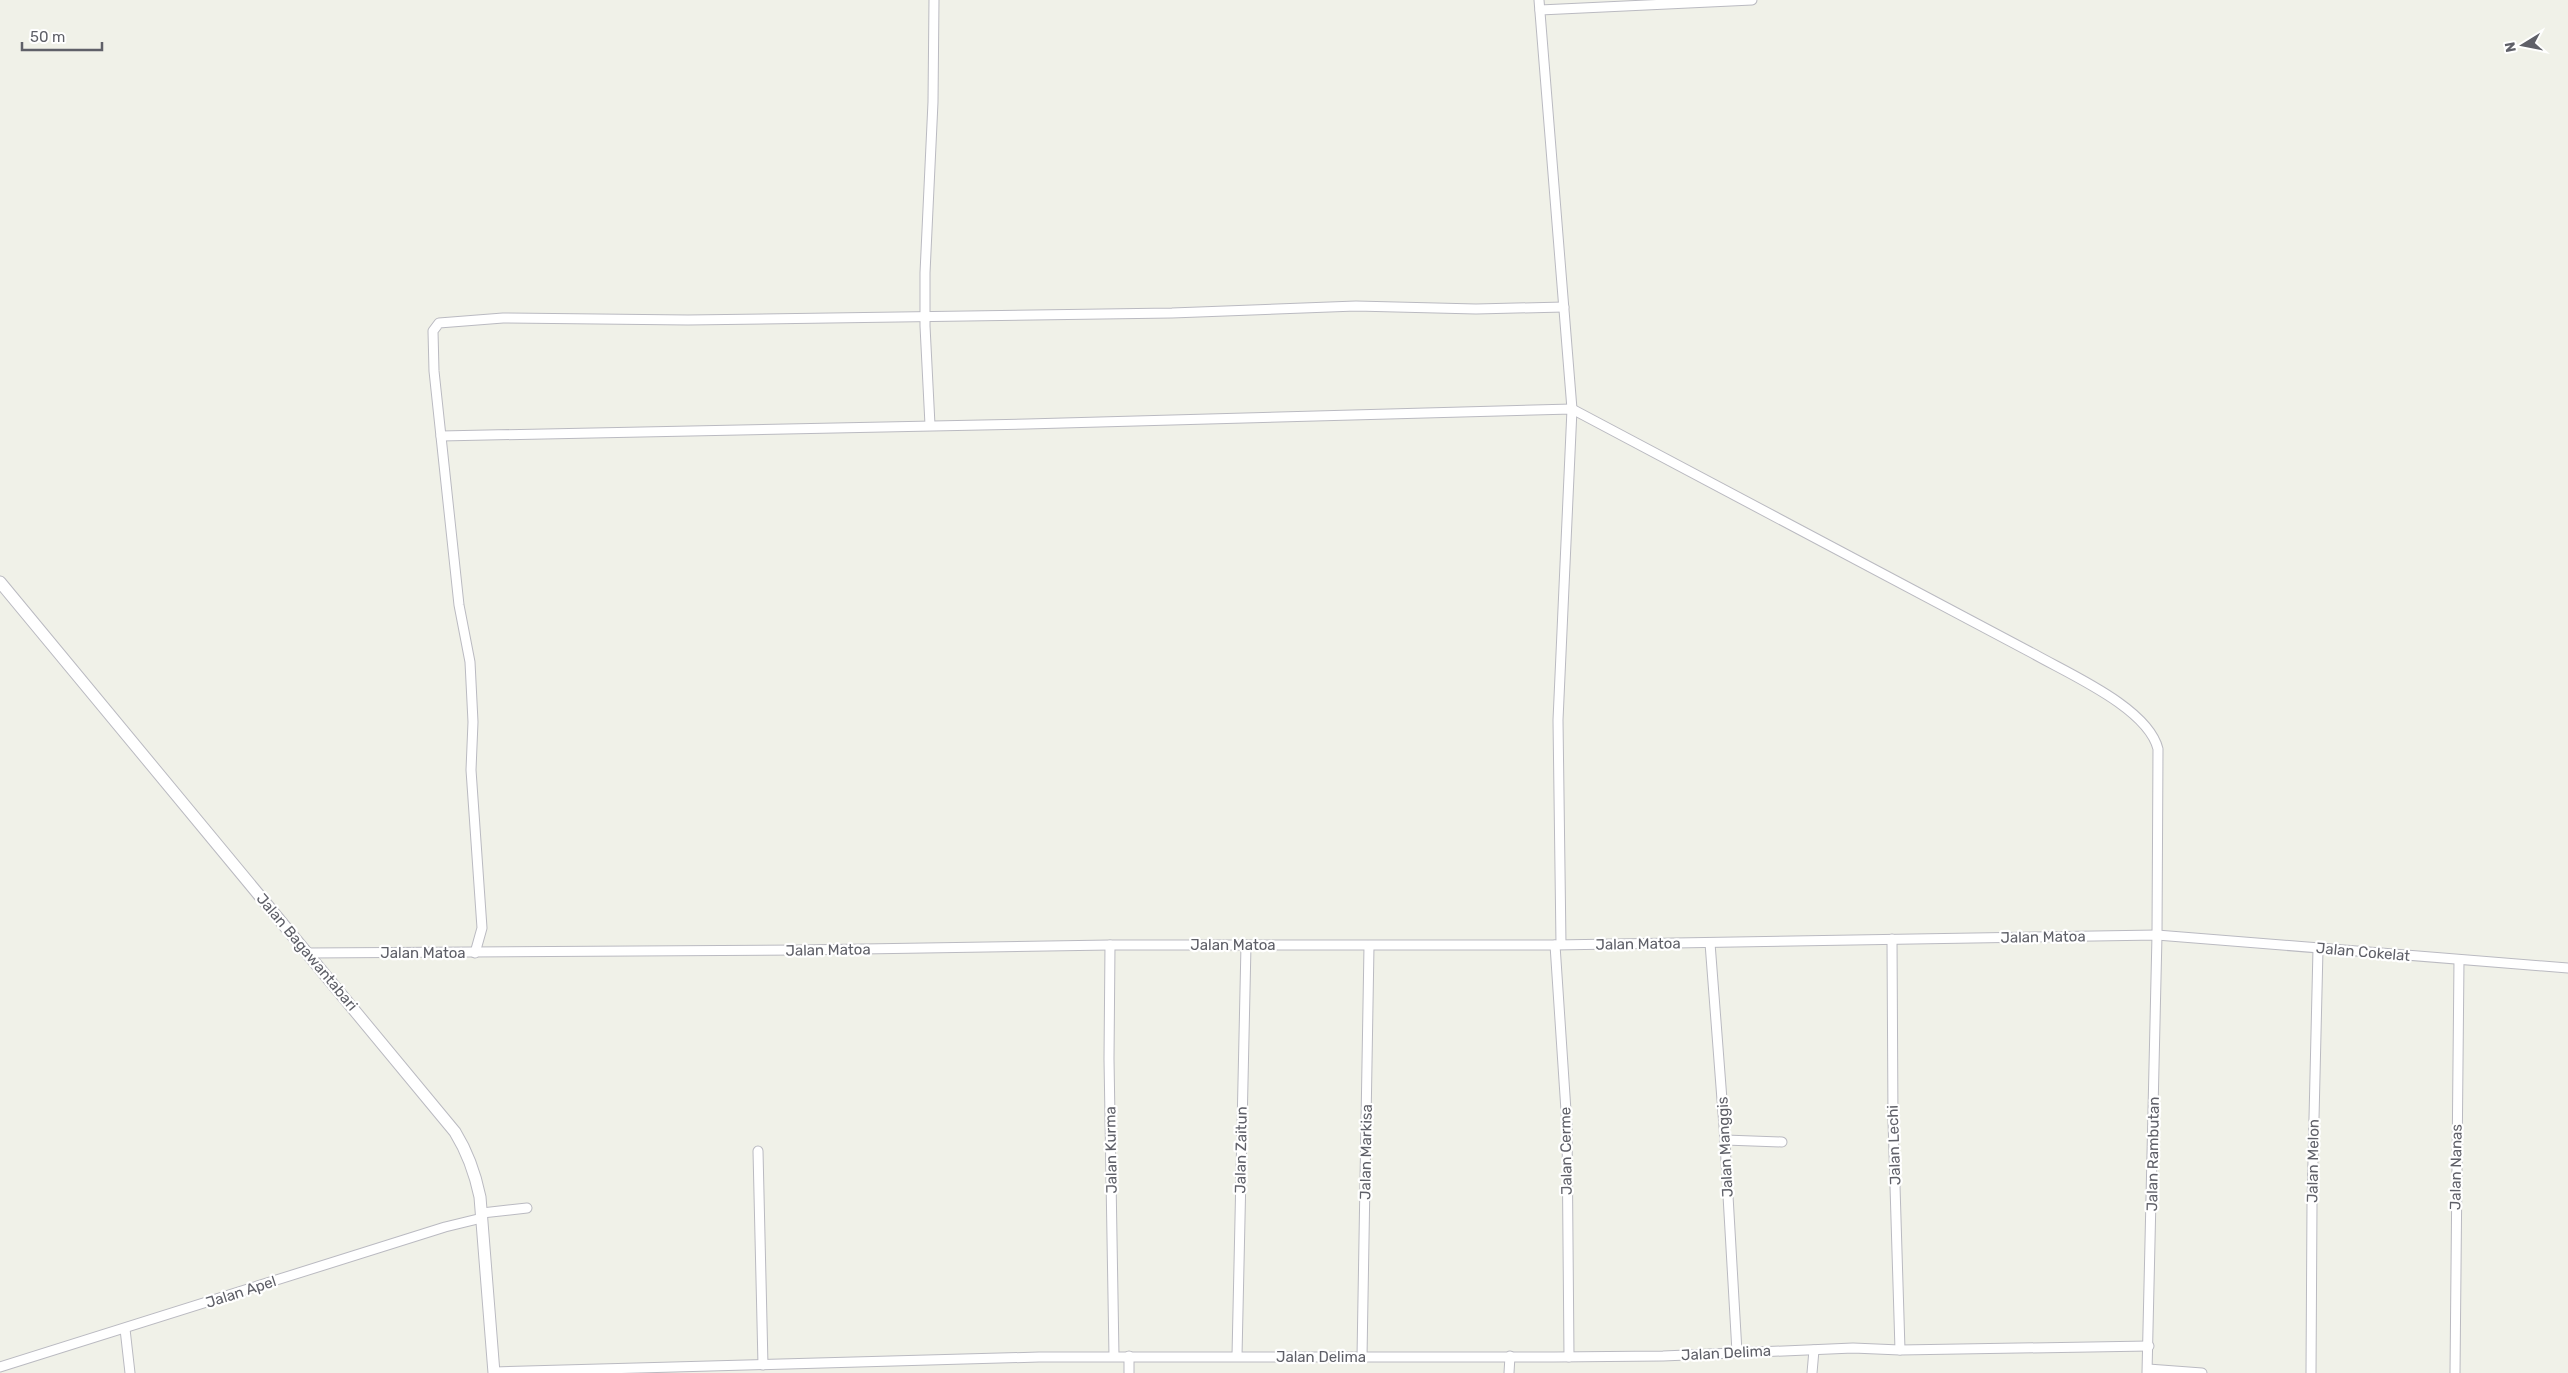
<svg xmlns="http://www.w3.org/2000/svg" width="2568" height="1373" font-family="Rubik,sans-serif">
  <style>
    .lines { fill: none; stroke-linecap: round; stroke-linejoin: round }
    .minor-casing { stroke: #babac1; stroke-width: 11 }
    .tertiary-casing { stroke: #babac1; stroke-width: 13 }
    .minor { stroke: #fff; stroke-width: 9 }
    .tertiary { stroke: #fff; stroke-width: 11 }
    .labels { text-anchor: middle; dominant-baseline: central; stroke-width: 4.5; stroke-linejoin: round; paint-order: stroke }
    .street-label { font-size: 15px; fill: #5f6068; stroke: #fff }
  </style>
  <rect width="100%" height="100%" fill="#f0f1e8"/>
  <g class="lines">
    <defs>
      <g id="minor">
        <path d="M 1539,0 L 1572,409 L 1558,720 L 1561,944"/>
        <path d="M 1540,10 L 1752,0"/>
        <path d="M 930,425 L 925,326 L 925,273 L 933,102 L 934,0"/>
        <path d="M 441,436 L 1027,424 L 1572,409 L 2034,654 C 2069,674 2148,708 2158,749 L 2157,935 L 2147,1373"/>
        <path d="M 1892,939 L 1893,1120 L 1900,1350"/>
        <path d="M 1710,943 L 1724,1126 L 1737,1352"/>
        <path d="M 1110,945 L 1109,1059 L 1114,1356"/>
        <path d="M 1555,945 L 1567,1126 L 1569,1357"/>
        <path d="M 309,953 L 800,950 L 1110,945 L 1555,945 L 2157,935 L 2568,968"/>
        <path d="M 475,953 L 482,928 L 471,770 L 473,722 L 470,662 L 459,605 L 434,371 L 433,331 L 439,323 L 503,318 L 688,320 L 1172,313 L 1356,306 L 1476,309 L 1564,307"/>
        <path d="M 1725,1140 L 1782,1142"/>
        <path d="M 758,1151 L 763,1365"/>
        <path d="M 482,1213 L 527,1208"/>
        <path d="M 125,1329 L 130,1373"/>
        <path d="M 1237,1356 L 1246,945"/>
        <path d="M 1362,1357 L 1369,946"/>
        <path d="M 0,1367 L 445,1227 L 482,1218"/>
        <path d="M 2148,1369 L 2202,1373"/>
        <path d="M 494,1372 L 1039,1357 L 1554,1357 L 1663,1356 L 1853,1348 L 1900,1350 L 2149,1346"/>
        <path d="M 1129,1373 L 1129,1356"/>
        <path d="M 1509,1373 L 1510,1356"/>
        <path d="M 1812,1373 L 1814,1350"/>
        <path d="M 2311,1373 L 2312,1203 L 2318,949"/>
        <path d="M 2455,1373 L 2459,960"/>
      </g>
      <path id="tertiary" d="M 0,582 L 455,1132 C 468,1153 475,1173 480,1197 L 494,1373"/>
    </defs>
    <use href="#minor" class="minor-casing"/>
    <use href="#tertiary" class="tertiary-casing"/>
    <use href="#minor" class="minor"/>
    <use href="#tertiary" class="tertiary"/>
  </g>
  <g class="labels">
    <g class="street-label">
      <text transform="translate(2043 937) rotate(-1)">Jalan Matoa</text>
      <text transform="translate(1638 944) rotate(-1)">Jalan Matoa</text>
      <text x="1233" y="945">Jalan Matoa</text>
      <text transform="translate(828 950) rotate(-1)">Jalan Matoa</text>
      <text transform="translate(307 952) rotate(50)">Jalan Bagawantabari</text>
      <text transform="translate(2363 952) rotate(5)">Jalan Cokelat</text>
      <text x="423" y="953">Jalan Matoa</text>
      <text transform="translate(1894 1145) rotate(-92)">Jalan Lechi</text>
      <text transform="translate(1725 1147) rotate(-93)">Jalan Manggis</text>
      <text transform="translate(1111 1150) rotate(-91)">Jalan Kurma</text>
      <text transform="translate(1241 1150) rotate(-89)">Jalan Zaitun</text>
      <text transform="translate(1566 1151) rotate(-91)">Jalan Cerme</text>
      <text transform="translate(1366 1152) rotate(-89)">Jalan Markisa</text>
      <text transform="translate(2153 1154) rotate(-89)">Jalan Rambutan</text>
      <text transform="translate(2313 1161) rotate(-89)">Jalan Melon</text>
      <text transform="translate(2456 1167) rotate(-89)">Jalan Nanas</text>
      <text transform="translate(241 1292) rotate(-18)">Jalan Apel</text>
      <text transform="translate(1726 1353) rotate(-3)">Jalan Delima</text>
      <text x="1321" y="1357">Jalan Delima</text>
    </g>
  </g>
  <g transform="translate(2523 45) rotate(260)" stroke="#ffffff" stroke-width="4" paint-order="stroke">
  <path d="M0-4L9 19L0 12L-9 19Z" fill="#5f6068"/>
  <text y="-8" font-size="14" font-weight="bold" text-anchor="middle" fill="#5f6068">N</text>
  </g>
  <path d="M22 42v8h80v-8" fill="none" stroke="#5f6068" stroke-width="2.5"/>
  <text x="30" y="42" font-size="15" fill="#5f6068" stroke="#ffffff" stroke-width="4" paint-order="stroke">50 m</text>
</svg>
